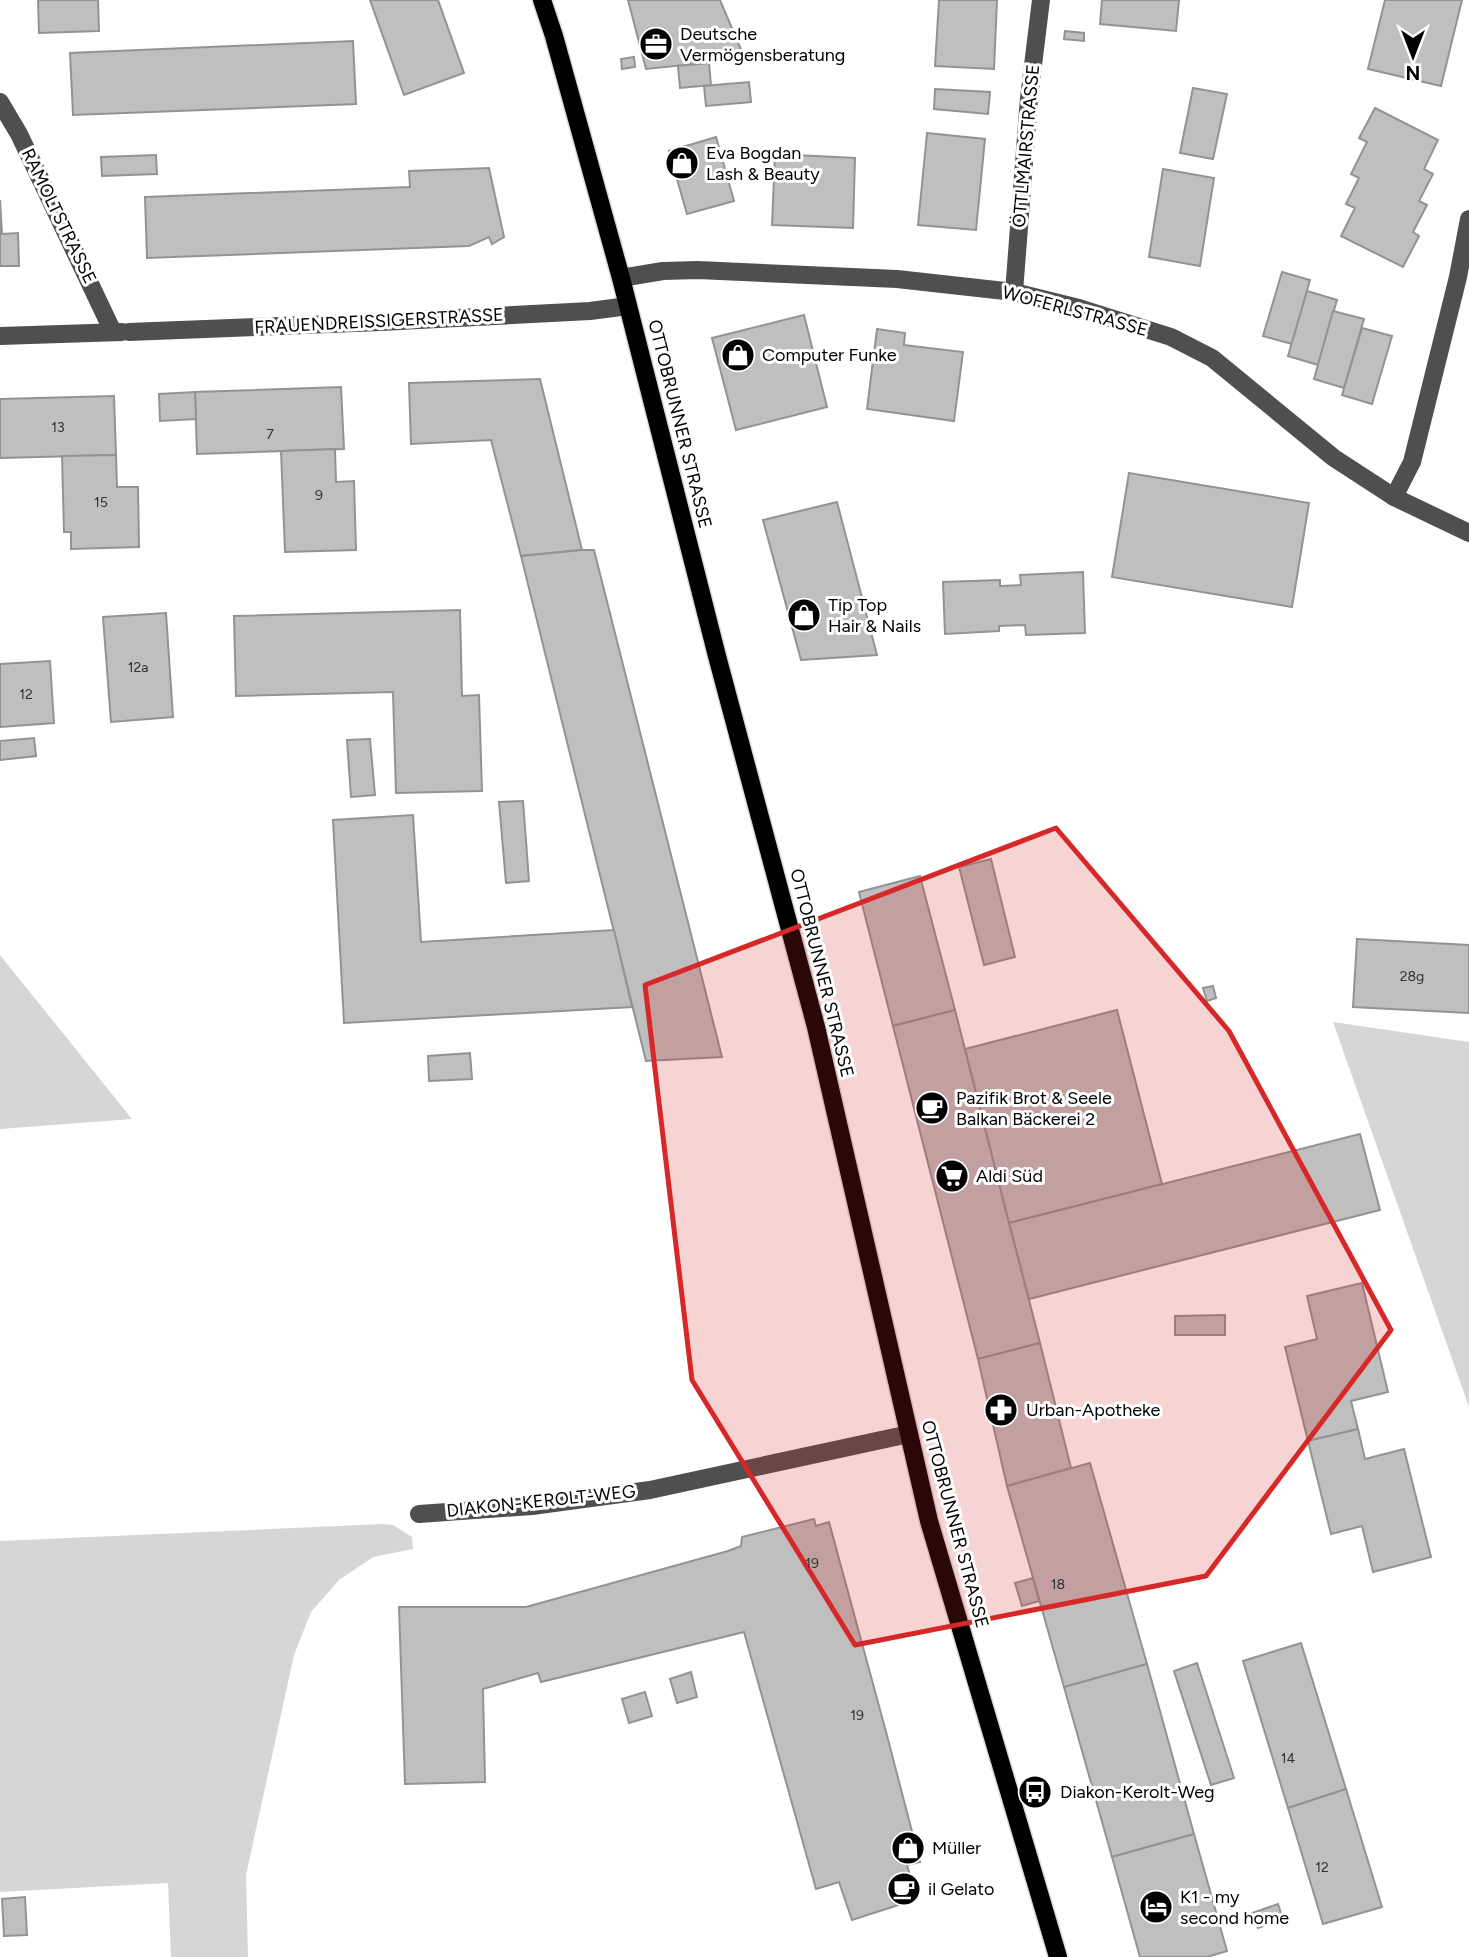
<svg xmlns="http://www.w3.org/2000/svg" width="1469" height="1957" font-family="Figtree,sans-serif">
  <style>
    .green { fill: #d6d6d6 }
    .building { fill: #bfbfbf; stroke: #939393; stroke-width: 2 }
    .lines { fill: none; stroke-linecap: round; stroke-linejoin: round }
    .major-casing { stroke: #dbdbdb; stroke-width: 21 }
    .minor { stroke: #4f4f4f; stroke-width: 18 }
    .major { stroke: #000; stroke-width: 18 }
    .marked { fill: #d62828; fill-opacity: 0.2; stroke: #d62828; stroke-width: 5; stroke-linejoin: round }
    .labels { text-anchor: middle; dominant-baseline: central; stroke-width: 6; stroke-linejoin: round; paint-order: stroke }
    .number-label { font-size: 14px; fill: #303030 }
    .poi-label { font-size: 18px; fill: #000; stroke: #fff; text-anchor: start }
    .street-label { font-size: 18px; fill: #000; stroke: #fff }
  </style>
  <rect width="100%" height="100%" fill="#fff"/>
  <g class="green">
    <path d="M 0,955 L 132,1119 L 0,1129 Z"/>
    <path d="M 1333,1022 L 1469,1042 L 1469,1407 Z"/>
    <path d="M 383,1524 L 393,1525 L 412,1537 L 413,1549 L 373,1557 L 339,1580 L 311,1612 L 294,1655 L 246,1875 L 248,1957 L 171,1957 L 168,1883 L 0,1892 L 0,1541 Z"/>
  </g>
  <g class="building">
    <path d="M 38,0 L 98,0 L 99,31 L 39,33 Z"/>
    <path d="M 370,0 L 438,0 L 464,73 L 404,95 Z"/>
    <path d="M 628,0 L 720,0 L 745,59 L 646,69 Z"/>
    <path d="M 939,0 L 997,0 L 994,69 L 935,66 Z"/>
    <path d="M 1102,0 L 1179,0 L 1176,31 L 1100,24 Z"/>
    <path d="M 1385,0 L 1462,0 L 1441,86 L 1368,69 Z"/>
    <path d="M 1065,31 L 1084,33 L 1084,41 L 1064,39 Z"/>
    <path d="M 353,41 L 356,104 L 73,115 L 70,53 Z"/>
    <path d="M 634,57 L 635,67 L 622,69 L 621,59 Z"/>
    <path d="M 709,63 L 711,85 L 680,88 L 678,66 Z"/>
    <path d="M 749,82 L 751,102 L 706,106 L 704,86 Z"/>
    <path d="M 1193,88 L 1227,94 L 1213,159 L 1180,153 Z"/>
    <path d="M 935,89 L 990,92 L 988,114 L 934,109 Z"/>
    <path d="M 1375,108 L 1438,140 L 1424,169 L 1433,174 L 1419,201 L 1427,205 L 1413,232 L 1419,236 L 1403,267 L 1341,236 L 1355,208 L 1346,204 L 1359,178 L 1351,174 L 1367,142 L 1359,138 Z"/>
    <path d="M 927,133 L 985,139 L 976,230 L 918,225 Z"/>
    <path d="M 716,137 L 734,201 L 687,214 L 669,151 Z"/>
    <path d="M 775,154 L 855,158 L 853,228 L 772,225 Z"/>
    <path d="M 156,155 L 157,174 L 102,176 L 101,157 Z"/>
    <path d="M 489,168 L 504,237 L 492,244 L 489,237 L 469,246 L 147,258 L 145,197 L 410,187 L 409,171 Z"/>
    <path d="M 1163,169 L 1214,178 L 1200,266 L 1149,257 Z"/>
    <path d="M 0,200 L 2,234 L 18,233 L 19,266 L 0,266 Z"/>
    <path d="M 1282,272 L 1310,280 L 1292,344 L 1263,336 Z"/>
    <path d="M 1307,291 L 1337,300 L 1318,365 L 1288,356 Z"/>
    <path d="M 1333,311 L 1364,319 L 1344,388 L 1314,379 Z"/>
    <path d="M 804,315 L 827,407 L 736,430 L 712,338 Z"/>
    <path d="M 1362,328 L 1392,336 L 1372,404 L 1342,395 Z"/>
    <path d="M 877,329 L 905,333 L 904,345 L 963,352 L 954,421 L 867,409 Z"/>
    <path d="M 540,379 L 582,550 L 521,556 L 491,440 L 411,444 L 409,383 Z"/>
    <path d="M 341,387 L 344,449 L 197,454 L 195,392 Z"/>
    <path d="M 195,392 L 196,419 L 160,421 L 159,394 Z"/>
    <path d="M 114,396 L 116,455 L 0,458 L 0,399 Z"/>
    <path d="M 335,449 L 336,482 L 354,481 L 356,550 L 285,552 L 281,451 Z"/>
    <path d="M 116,455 L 117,487 L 138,487 L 139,547 L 71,549 L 71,532 L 64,532 L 62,456 Z"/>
    <path d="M 1129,473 L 1309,503 L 1292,607 L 1112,577 Z"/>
    <path d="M 837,502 L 877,655 L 801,660 L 763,520 Z"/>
    <path d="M 582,550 L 594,550 L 722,1057 L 646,1061 L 521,556 Z"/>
    <path d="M 1083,572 L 1085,633 L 1026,635 L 1025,625 L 999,626 L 999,631 L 945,634 L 943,582 L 1000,580 L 1000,586 L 1021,585 L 1020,575 Z"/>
    <path d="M 460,610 L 462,696 L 479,695 L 482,791 L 396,793 L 393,692 L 236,696 L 234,616 Z"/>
    <path d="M 166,613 L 173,717 L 111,722 L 103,617 Z"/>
    <path d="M 50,661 L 54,723 L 0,727 L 0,664 Z"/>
    <path d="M 34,738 L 36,756 L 0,760 L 0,741 Z"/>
    <path d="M 370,739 L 375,795 L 351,797 L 347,740 Z"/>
    <path d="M 523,801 L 529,881 L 506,883 L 499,802 Z"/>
    <path d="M 413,815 L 421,942 L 614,930 L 632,1007 L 344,1023 L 333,820 Z"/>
    <path d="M 991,859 L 1015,957 L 984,965 L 959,867 Z"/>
    <path d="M 920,876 L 955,1010 L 893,1026 L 859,892 Z"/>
    <path d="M 1357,939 L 1469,945 L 1469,1013 L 1353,1007 Z"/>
    <path d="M 1213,986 L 1216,998 L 1207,1001 L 1203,988 Z"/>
    <path d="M 955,1010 L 1040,1343 L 978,1359 L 893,1026 Z"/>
    <path d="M 1117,1010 L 1162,1184 L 1009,1223 L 965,1049 Z"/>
    <path d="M 470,1053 L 472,1079 L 429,1081 L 428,1056 Z"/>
    <path d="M 1360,1134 L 1380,1210 L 1029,1299 L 1009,1223 Z"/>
    <path d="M 1362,1283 L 1388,1392 L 1351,1401 L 1358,1429 L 1308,1441 L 1285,1347 L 1317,1339 L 1307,1296 Z"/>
    <path d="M 1225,1315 L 1225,1335 L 1175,1335 L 1175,1316 Z"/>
    <path d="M 1040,1343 L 1071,1468 L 1007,1486 L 978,1359 Z"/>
    <path d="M 1358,1429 L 1365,1459 L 1404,1449 L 1431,1557 L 1373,1572 L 1362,1526 L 1331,1534 L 1308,1441 Z"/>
    <path d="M 1090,1463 L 1147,1664 L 1064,1687 L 1007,1486 Z"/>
    <path d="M 814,1519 L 816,1526 L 829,1522 L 885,1728 L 920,1862 L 907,1865 L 917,1899 L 852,1920 L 839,1882 L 816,1889 L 744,1632 L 541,1682 L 538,1673 L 483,1689 L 485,1782 L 405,1784 L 399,1607 L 526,1607 L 728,1551 L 741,1546 L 742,1537 Z"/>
    <path d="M 1033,1578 L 1039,1601 L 1022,1606 L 1015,1583 Z"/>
    <path d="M 1301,1643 L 1346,1789 L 1288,1808 L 1243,1661 Z"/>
    <path d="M 1197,1663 L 1234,1778 L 1211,1785 L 1174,1671 Z"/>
    <path d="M 1147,1664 L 1194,1834 L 1112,1857 L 1064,1687 Z"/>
    <path d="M 691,1672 L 697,1697 L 677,1703 L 670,1679 Z"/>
    <path d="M 645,1692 L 652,1716 L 629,1723 L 622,1699 Z"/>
    <path d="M 1346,1789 L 1382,1907 L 1323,1924 L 1288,1808 Z"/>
    <path d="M 1194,1834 L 1227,1951 L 1207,1957 L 1140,1957 L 1112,1857 Z"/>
    <path d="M 25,1897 L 27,1935 L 4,1936 L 2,1899 Z"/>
    <path d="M 1278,1904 L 1283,1919 L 1258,1928 L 1252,1913 Z"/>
  </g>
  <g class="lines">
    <defs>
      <path id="major" d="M 542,0 L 554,36 L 621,278 L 717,656 L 816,1027 L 929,1521 L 1058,1957"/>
    </defs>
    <use href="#major" class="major-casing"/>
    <g class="minor">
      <path d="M 0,102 L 19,134 L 113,332"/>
      <path d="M 621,278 L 663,271 L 698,270 L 897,279 L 1014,292 L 1079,308 L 1171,337 L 1212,358 L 1334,458 L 1394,497 L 1469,533"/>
      <path d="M 1014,292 L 1029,98 L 1041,0"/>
      <path d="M 129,332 L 381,322 L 590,311 L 628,306"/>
      <path d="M 0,336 L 122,332"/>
      <path d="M 1394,497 L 1412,462 L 1458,277 L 1469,219"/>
      <path d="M 419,1514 L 532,1506 L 650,1490 L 909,1434"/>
    </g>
    <use href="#major" class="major"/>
  </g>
  <path class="marked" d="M 1056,828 L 1229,1031 L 1391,1330 L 1206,1576 L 855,1645 L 692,1380 L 645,985 Z"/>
  <defs>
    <symbol id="office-disc" viewBox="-11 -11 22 22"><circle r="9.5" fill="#000" stroke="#fff"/><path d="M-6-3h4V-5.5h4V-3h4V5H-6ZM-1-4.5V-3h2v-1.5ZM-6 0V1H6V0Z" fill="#fff"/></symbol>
    <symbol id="shop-disc" viewBox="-11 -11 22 22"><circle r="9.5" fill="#000" stroke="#fff"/><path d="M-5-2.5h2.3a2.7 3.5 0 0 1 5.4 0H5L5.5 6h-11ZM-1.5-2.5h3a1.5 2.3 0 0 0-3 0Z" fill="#fff"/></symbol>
    <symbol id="cafe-disc" viewBox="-11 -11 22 22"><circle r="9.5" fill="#000" stroke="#fff"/><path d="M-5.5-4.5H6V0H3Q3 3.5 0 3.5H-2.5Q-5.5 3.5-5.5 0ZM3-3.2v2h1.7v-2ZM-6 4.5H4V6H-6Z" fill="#fff"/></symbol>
    <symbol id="supermarket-disc" viewBox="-11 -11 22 22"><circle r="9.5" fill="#000" stroke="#fff"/><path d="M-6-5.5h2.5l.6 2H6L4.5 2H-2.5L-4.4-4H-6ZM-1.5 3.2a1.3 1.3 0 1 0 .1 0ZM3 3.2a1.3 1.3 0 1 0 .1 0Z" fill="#fff"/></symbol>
    <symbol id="pharmacy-disc" viewBox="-11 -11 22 22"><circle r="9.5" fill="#000" stroke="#fff"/><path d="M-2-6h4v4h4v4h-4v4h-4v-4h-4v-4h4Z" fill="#fff"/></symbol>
    <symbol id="bus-disc" viewBox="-11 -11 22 22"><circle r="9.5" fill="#000" stroke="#fff"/><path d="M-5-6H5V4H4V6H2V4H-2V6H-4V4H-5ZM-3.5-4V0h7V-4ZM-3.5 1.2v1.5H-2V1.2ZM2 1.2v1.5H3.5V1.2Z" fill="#fff"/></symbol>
    <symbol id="hotel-disc" viewBox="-11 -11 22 22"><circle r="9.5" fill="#000" stroke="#fff"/><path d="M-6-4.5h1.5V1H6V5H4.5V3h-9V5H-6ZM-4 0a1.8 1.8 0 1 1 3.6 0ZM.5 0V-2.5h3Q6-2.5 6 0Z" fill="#fff"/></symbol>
  </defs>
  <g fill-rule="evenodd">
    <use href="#office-disc" x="637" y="25" width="38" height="38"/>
    <use href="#shop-disc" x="663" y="144" width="38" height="38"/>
    <use href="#shop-disc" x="719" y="336" width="38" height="38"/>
    <use href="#shop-disc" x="785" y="596" width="38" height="38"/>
    <use href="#cafe-disc" x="913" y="1089" width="38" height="38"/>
    <use href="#supermarket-disc" x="933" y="1157" width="38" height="38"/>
    <use href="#pharmacy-disc" x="982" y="1391" width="38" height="38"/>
    <use href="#bus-disc" x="1016" y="1773" width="38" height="38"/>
    <use href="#shop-disc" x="889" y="1829" width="38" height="38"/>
    <use href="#cafe-disc" x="885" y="1870" width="38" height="38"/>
    <use href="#hotel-disc" x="1137" y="1888" width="38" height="38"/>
  </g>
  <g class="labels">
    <g class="number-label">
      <text x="58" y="427">13</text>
      <text x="270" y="434">7</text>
      <text x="319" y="495">9</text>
      <text x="101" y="502">15</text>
      <text x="138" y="667">12a</text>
      <text x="26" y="694">12</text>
      <text x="1412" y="976">28g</text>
      <text x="812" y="1563">19</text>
      <text x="1058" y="1584">18</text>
      <text x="857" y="1715">19</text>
      <text x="1288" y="1758">14</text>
      <text x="1322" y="1867">12</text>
    </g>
    <g class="poi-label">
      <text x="680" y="34">Deutsche<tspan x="680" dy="21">Vermögensberatung</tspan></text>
      <text x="706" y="153">Eva Bogdan<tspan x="706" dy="21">Lash &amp; Beauty</tspan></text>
      <text x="762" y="355">Computer Funke</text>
      <text x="828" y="605">Tip Top<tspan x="828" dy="21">Hair &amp; Nails</tspan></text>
      <text x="956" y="1098">Pazifik Brot &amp; Seele<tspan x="956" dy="21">Balkan Bäckerei 2</tspan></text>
      <text x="976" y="1176">Aldi Süd</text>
      <text x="1026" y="1410">Urban-Apotheke</text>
      <text x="1060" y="1792">Diakon-Kerolt-Weg</text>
      <text x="932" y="1848">Müller</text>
      <text x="928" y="1889">il Gelato</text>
      <text x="1180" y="1897">K1 - my<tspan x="1180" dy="21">second home</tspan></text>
    </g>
    <g class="street-label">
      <text transform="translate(1026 146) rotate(-85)">ÖTTLMAIRSTRASSE</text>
      <text transform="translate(59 216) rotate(64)">RAMOLTSTRASSE</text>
      <text transform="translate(1075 311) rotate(15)">WOFERLSTRASSE</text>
      <text transform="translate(379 321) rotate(-3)">FRAUENDREISSIGERSTRASSE</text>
      <text transform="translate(680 424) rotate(76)">OTTOBRUNNER STRASSE</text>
      <text transform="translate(822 973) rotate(76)">OTTOBRUNNER STRASSE</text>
      <text transform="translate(541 1501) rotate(-6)">DIAKON-KEROLT-WEG</text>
      <text transform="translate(955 1524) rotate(75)">OTTOBRUNNER STRASSE</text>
    </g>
  </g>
  <g transform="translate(1413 56) rotate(180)" stroke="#ffffff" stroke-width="5" paint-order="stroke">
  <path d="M0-5L12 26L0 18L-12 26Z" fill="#000000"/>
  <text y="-10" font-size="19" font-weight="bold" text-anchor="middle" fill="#000000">N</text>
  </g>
</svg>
